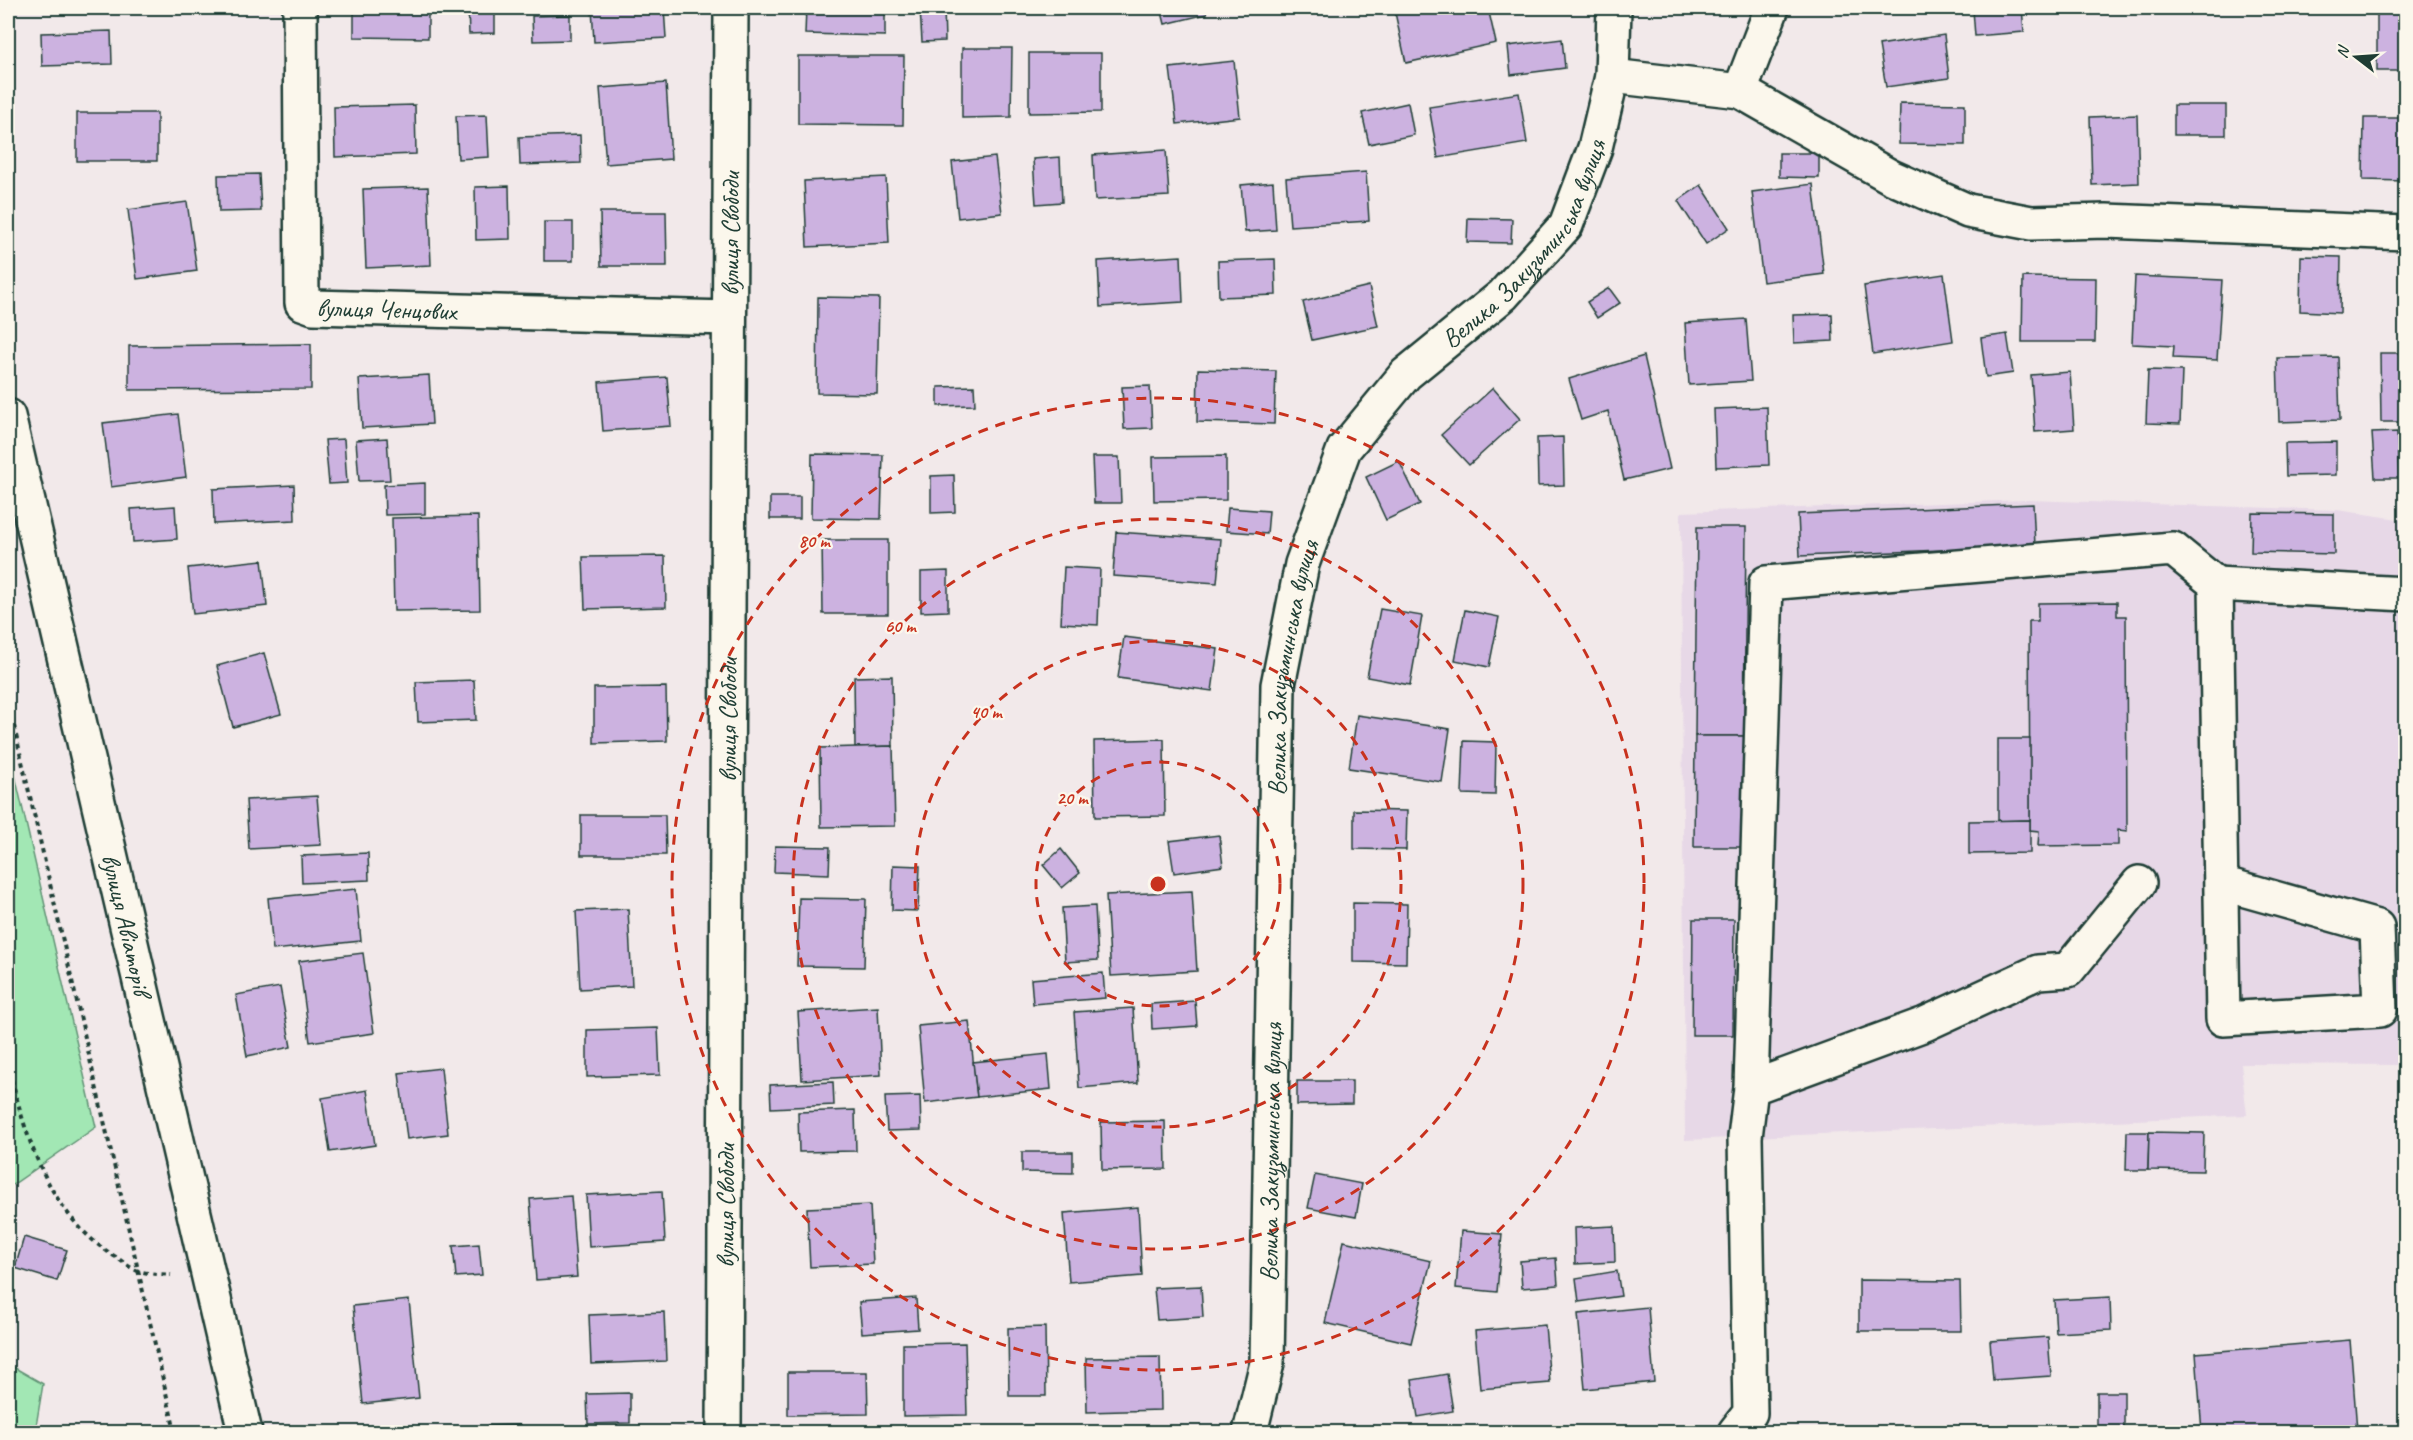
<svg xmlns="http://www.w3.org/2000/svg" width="2413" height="1440" font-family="Caveat,sans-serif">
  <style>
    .built { fill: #e7d8e7 }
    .green { fill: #a2e7b4; stroke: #609274; stroke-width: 1.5 }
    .building { fill: #ccb2e0; stroke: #1f3d34; stroke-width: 1.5 }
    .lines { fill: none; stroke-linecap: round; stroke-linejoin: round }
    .minor-casing { stroke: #1f3d34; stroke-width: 38 }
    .path { stroke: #1f3d34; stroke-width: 4; stroke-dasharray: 4.5 4.5; stroke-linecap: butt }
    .minor { stroke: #fbf7ec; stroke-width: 33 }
    .ring { fill: none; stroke: #c8321e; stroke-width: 3; stroke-dasharray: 10 8 }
    .labels { text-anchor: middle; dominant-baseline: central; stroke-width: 4.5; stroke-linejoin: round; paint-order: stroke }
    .street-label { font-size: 26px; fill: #1f3d34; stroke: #fbf7ec }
    .centre { fill: #c8321e; stroke: #fbf7ec; stroke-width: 3 }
    .ring-label { font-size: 18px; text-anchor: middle; font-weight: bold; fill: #c8321e; stroke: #fbf7ec; stroke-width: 4.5; stroke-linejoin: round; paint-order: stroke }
  </style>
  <rect width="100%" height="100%" fill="#f2e9ea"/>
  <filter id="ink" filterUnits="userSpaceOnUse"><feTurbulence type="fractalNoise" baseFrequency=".0167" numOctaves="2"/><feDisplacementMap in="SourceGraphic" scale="12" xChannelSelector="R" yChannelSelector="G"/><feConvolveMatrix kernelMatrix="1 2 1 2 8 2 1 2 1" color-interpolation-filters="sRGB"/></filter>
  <g filter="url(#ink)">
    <path class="built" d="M 2027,500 L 2337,510 L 2405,520 L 2405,1065 L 2241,1064 L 2247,1115 L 1685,1140 L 1681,512 Z"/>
    <g class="green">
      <path d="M 8,745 L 96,1127 L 8,1188 Z"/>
      <path d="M 8,1364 L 43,1384 L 35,1432 L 8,1432 Z"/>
    </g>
    <g class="building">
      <path d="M 354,8 L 428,8 L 428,38 L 354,37 Z"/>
      <path d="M 468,8 L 495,8 L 495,33 L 469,34 Z"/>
      <path d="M 592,8 L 664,8 L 666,38 L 594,42 Z"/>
      <path d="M 806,8 L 885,8 L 885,36 L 805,34 Z"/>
      <path d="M 920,8 L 944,8 L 945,41 L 922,42 Z"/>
      <path d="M 1161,8 L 1206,8 L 1207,14 L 1165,24 Z"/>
      <path d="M 1394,8 L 1488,8 L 1496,43 L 1406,63 Z"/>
      <path d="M 2022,8 L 2024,32 L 1975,36 L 1973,10 Z"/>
      <rect x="2377" y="8" width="29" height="63"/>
      <path d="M 570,15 L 570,40 L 533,41 L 532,16 Z"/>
      <path d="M 111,31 L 112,64 L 42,66 L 41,33 Z"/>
      <path d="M 1944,35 L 1949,78 L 1886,87 L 1879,45 Z"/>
      <path d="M 1562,39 L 1565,68 L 1511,75 L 1508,46 Z"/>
      <path d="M 962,48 L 1012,48 L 1011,117 L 962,118 Z"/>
      <path d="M 1029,53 L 1101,53 L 1101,112 L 1029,113 Z"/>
      <path d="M 798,56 L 904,56 L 903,125 L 798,124 Z"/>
      <path d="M 1234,61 L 1240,117 L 1177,124 L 1170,68 Z"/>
      <path d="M 666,83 L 671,159 L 606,164 L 600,88 Z"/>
      <path d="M 1519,93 L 1527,143 L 1438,158 L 1429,107 Z"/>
      <path d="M 1408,103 L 1414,135 L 1369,144 L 1362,113 Z"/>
      <path d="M 1900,103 L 1965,104 L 1965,145 L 1899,144 Z"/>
      <path d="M 415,105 L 416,154 L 335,157 L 334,107 Z"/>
      <rect x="2174" y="105" width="52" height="30"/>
      <rect x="77" y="113" width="80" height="48"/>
      <path d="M 487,115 L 489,157 L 458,159 L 456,116 Z"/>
      <path d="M 2137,115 L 2139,183 L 2092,185 L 2090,117 Z"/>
      <path d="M 2364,118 L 2406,118 L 2406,181 L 2363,180 Z"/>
      <path d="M 580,135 L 581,163 L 520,165 L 519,137 Z"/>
      <path d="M 1166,150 L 1169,196 L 1095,200 L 1093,155 Z"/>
      <path d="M 1779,153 L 1819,153 L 1819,178 L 1779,177 Z"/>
      <path d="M 995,157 L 1002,213 L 958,218 L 952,162 Z"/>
      <path d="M 1060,157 L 1062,202 L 1036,204 L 1033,159 Z"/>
      <path d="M 1366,172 L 1369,221 L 1290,226 L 1286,178 Z"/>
      <path d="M 259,174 L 261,211 L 219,212 L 218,175 Z"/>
      <path d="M 886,177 L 889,243 L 807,247 L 804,181 Z"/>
      <path d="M 1273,182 L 1276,230 L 1245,232 L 1241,185 Z"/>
      <path d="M 1813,184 L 1824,274 L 1763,282 L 1752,192 Z"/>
      <path d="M 1701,185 L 1729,228 L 1706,244 L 1678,201 Z"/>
      <path d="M 509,186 L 510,239 L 476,240 L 475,187 Z"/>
      <path d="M 428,187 L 431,265 L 366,268 L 363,189 Z"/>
      <path d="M 187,202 L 197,271 L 137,279 L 128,210 Z"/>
      <path d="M 600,212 L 666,212 L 667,266 L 601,266 Z"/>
      <path d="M 1468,218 L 1512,219 L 1511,243 L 1467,242 Z"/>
      <rect x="544" y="222" width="29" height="39"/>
      <path d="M 1181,256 L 1183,302 L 1100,307 L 1098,261 Z"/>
      <path d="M 2301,256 L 2341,257 L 2340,313 L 2300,311 Z"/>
      <path d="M 1275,259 L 1276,295 L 1219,297 L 1218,261 Z"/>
      <path d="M 1944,274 L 1953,341 L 1873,354 L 1864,286 Z"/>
      <path d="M 2135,276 L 2222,280 L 2217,360 L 2173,358 L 2174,346 L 2132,344 Z"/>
      <path d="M 2023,277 L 2096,278 L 2095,342 L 2022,342 Z"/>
      <path d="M 1369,286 L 1378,326 L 1312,340 L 1303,302 Z"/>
      <path d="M 1609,288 L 1620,303 L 1597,318 L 1587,302 Z"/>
      <path d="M 818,297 L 879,298 L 877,394 L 817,393 Z"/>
      <path d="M 1832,314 L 1833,341 L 1794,343 L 1793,315 Z"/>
      <path d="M 1746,319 L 1751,381 L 1689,385 L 1685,323 Z"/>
      <path d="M 2007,334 L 2013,373 L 1986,377 L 1981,338 Z"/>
      <path d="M 311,344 L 311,389 L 129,390 L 129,346 Z"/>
      <path d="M 2380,353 L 2406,353 L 2406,422 L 2381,422 Z"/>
      <path d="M 1644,356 L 1670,469 L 1624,480 L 1608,411 L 1581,420 L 1569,379 Z"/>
      <path d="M 2338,357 L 2340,420 L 2279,422 L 2277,358 Z"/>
      <path d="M 1198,369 L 1276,371 L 1274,424 L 1197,422 Z"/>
      <path d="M 2148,370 L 2182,371 L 2180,424 L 2146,423 Z"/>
      <path d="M 2070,372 L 2074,429 L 2035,432 L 2031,375 Z"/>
      <path d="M 429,375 L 432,424 L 362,428 L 359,379 Z"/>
      <path d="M 667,377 L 671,426 L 603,431 L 599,382 Z"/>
      <path d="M 974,386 L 975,405 L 938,406 L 938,387 Z"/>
      <path d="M 1150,386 L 1152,428 L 1124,429 L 1122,387 Z"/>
      <path d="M 1493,388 L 1520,419 L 1469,465 L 1441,435 Z"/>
      <path d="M 1767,407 L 1769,465 L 1716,467 L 1714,409 Z"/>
      <path d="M 178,414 L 186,477 L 111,487 L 103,423 Z"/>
      <path d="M 2397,432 L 2399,478 L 2375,478 L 2372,433 Z"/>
      <path d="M 1563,437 L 1564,485 L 1538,486 L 1537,438 Z"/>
      <path d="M 387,438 L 390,480 L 359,481 L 356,440 Z"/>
      <path d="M 344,439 L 347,483 L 329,484 L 325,440 Z"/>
      <path d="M 2336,442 L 2336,475 L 2286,476 L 2285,443 Z"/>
      <path d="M 812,454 L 883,455 L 881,519 L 811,518 Z"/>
      <path d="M 1226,456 L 1226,500 L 1154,501 L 1153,457 Z"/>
      <path d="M 1092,457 L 1119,457 L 1121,503 L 1094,503 Z"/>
      <path d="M 1399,461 L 1420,504 L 1386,520 L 1366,477 Z"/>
      <path d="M 954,475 L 955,512 L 931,513 L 931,476 Z"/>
      <path d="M 425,483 L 425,514 L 385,515 L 384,485 Z"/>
      <path d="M 294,485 L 295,520 L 214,524 L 213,489 Z"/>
      <rect x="770" y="497" width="30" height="22"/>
      <path d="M 2033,504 L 2035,546 L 1800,556 L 1798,514 Z"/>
      <path d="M 175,506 L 177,539 L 133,542 L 131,509 Z"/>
      <path d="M 1228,508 L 1269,511 L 1267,534 L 1226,531 Z"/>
      <path d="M 2252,513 L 2334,514 L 2334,554 L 2251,552 Z"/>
      <path d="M 478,516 L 480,610 L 394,611 L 392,518 Z"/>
      <path d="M 1697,527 L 1746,527 L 1744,736 L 1695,736 Z"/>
      <path d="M 1116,532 L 1221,539 L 1217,583 L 1113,576 Z"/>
      <path d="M 2404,532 L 2406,532 L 2406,572 L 2402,572 Z"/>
      <path d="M 822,540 L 888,540 L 888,614 L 823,614 Z"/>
      <path d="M 665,556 L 666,607 L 585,609 L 583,557 Z"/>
      <path d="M 262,560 L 267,606 L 193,614 L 188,568 Z"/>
      <path d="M 1064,567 L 1100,569 L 1098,625 L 1061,623 Z"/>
      <path d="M 948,571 L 948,611 L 921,612 L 921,572 Z"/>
      <path d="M 2117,602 L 2117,616 L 2126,616 L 2127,831 L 2118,830 L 2118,845 L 2038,846 L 2039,831 L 2030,830 L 2029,621 L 2038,621 L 2038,603 Z"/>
      <path d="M 1380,609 L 1422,616 L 1410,685 L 1367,677 Z"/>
      <path d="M 1465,610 L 1499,617 L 1489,667 L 1455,660 Z"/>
      <path d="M 1124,637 L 1218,649 L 1212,691 L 1118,678 Z"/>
      <path d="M 264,653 L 281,714 L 233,727 L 217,666 Z"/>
      <path d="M 892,676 L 893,746 L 855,747 L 854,677 Z"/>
      <path d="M 474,680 L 476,720 L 418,722 L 416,682 Z"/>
      <path d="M 666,687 L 667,741 L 594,743 L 594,688 Z"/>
      <path d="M 1357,715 L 1450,729 L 1442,782 L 1349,768 Z"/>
      <path d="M 1695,736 L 1744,736 L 1744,847 L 1694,847 Z"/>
      <path d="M 1164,739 L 1165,816 L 1095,817 L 1094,741 Z"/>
      <path d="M 1998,739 L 2030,739 L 2030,820 L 1998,821 Z"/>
      <path d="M 1464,741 L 1496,742 L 1495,795 L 1462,794 Z"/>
      <path d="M 893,746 L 895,826 L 821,827 L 820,748 Z"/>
      <path d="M 317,796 L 321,845 L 249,849 L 246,800 Z"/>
      <path d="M 1354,810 L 1407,811 L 1406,850 L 1354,849 Z"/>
      <path d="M 581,815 L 665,815 L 666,855 L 581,855 Z"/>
      <path d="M 2030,820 L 2030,853 L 1969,854 L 1969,821 Z"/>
      <path d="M 1219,835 L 1223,866 L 1174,873 L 1169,841 Z"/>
      <path d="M 775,846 L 830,847 L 829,874 L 774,872 Z"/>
      <path d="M 1061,849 L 1080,873 L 1062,888 L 1043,865 Z"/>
      <path d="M 368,853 L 369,880 L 302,883 L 301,856 Z"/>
      <path d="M 893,865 L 920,866 L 918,911 L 892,910 Z"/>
      <path d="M 356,889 L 361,941 L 273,950 L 268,898 Z"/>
      <path d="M 1192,891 L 1197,971 L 1111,976 L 1106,895 Z"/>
      <path d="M 799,898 L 866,899 L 864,967 L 797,966 Z"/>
      <path d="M 1353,903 L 1407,904 L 1406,963 L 1353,962 Z"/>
      <path d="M 1095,906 L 1098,960 L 1065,962 L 1062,908 Z"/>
      <path d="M 628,909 L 632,986 L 580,989 L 576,911 Z"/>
      <path d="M 1693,919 L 1734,919 L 1733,1035 L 1692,1035 Z"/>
      <path d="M 363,953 L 374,1033 L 310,1042 L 299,961 Z"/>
      <path d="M 1103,973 L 1105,998 L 1033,1004 L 1031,979 Z"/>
      <path d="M 280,987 L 291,1047 L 247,1056 L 236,995 Z"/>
      <path d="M 1195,1001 L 1197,1026 L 1152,1029 L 1151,1004 Z"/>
      <path d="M 878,1007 L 881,1075 L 802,1080 L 798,1012 Z"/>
      <path d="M 1133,1008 L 1138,1083 L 1079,1088 L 1074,1012 Z"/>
      <path d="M 969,1021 L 977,1097 L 925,1103 L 918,1026 Z"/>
      <path d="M 658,1028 L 660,1075 L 587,1077 L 587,1030 Z"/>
      <path d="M 1048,1054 L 1051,1089 L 977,1097 L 973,1062 Z"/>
      <path d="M 441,1068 L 448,1134 L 407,1139 L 399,1073 Z"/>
      <path d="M 1297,1081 L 1352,1081 L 1352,1104 L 1297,1105 Z"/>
      <path d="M 833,1082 L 834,1105 L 771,1108 L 770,1085 Z"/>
      <path d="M 367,1090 L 375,1145 L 330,1152 L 322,1098 Z"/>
      <path d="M 920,1096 L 921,1130 L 887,1131 L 885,1097 Z"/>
      <path d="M 855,1110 L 856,1151 L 799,1152 L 798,1112 Z"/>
      <path d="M 1165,1121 L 1166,1169 L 1102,1170 L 1101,1122 Z"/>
      <path d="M 2127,1132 L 2149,1132 L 2148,1170 L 2126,1170 Z"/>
      <path d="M 2149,1132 L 2204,1133 L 2203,1171 L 2148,1170 Z"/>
      <path d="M 1022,1152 L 1073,1152 L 1073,1173 L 1022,1172 Z"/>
      <path d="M 1315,1175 L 1362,1184 L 1356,1217 L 1308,1208 Z"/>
      <path d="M 662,1191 L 665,1242 L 589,1247 L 586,1195 Z"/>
      <path d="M 571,1196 L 577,1277 L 536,1280 L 530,1199 Z"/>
      <path d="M 870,1205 L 873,1264 L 810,1267 L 807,1208 Z"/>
      <path d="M 1138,1207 L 1142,1276 L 1069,1282 L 1064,1213 Z"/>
      <path d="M 1614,1226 L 1615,1262 L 1575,1264 L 1574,1228 Z"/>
      <path d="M 1461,1231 L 1502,1234 L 1497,1292 L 1456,1288 Z"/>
      <path d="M 24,1237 L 67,1250 L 57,1281 L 15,1268 Z"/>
      <path d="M 1344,1241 L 1431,1261 L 1411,1343 L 1325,1323 Z"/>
      <path d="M 479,1244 L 482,1275 L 456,1277 L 453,1246 Z"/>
      <path d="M 1556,1258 L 1558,1285 L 1522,1288 L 1520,1261 Z"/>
      <path d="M 1617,1271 L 1621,1296 L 1579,1302 L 1576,1278 Z"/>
      <path d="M 1859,1280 L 1960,1281 L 1961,1331 L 1859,1331 Z"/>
      <path d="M 1201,1286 L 1203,1317 L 1157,1320 L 1154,1288 Z"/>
      <path d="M 2110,1297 L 2111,1330 L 2056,1333 L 2054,1300 Z"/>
      <path d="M 916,1298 L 918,1329 L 862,1333 L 859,1302 Z"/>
      <path d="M 409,1300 L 419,1398 L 363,1404 L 353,1306 Z"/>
      <path d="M 1648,1307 L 1654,1382 L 1585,1389 L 1578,1314 Z"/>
      <path d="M 664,1312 L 666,1361 L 591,1364 L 589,1315 Z"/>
      <path d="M 1545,1325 L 1550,1383 L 1480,1389 L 1475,1331 Z"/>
      <path d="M 1045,1327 L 1046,1396 L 1009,1396 L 1008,1328 Z"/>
      <path d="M 2048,1337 L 2051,1376 L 1993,1380 L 1990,1341 Z"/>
      <path d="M 2350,1340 L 2357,1430 L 2202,1432 L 2196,1353 Z"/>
      <path d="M 965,1343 L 967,1415 L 903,1416 L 903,1344 Z"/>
      <path d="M 1160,1357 L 1161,1410 L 1087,1412 L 1086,1358 Z"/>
      <path d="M 788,1372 L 867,1372 L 868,1414 L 788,1415 Z"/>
      <path d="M 1447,1374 L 1453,1411 L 1418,1417 L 1412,1380 Z"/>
      <rect x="2097" y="1392" width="27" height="40"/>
      <path d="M 630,1393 L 630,1423 L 588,1424 L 587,1394 Z"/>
      <path d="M 520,1425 L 520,1432 L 487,1432 L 487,1426 Z"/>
      <path d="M 685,1428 L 685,1432 L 644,1432 L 644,1430 Z"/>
    </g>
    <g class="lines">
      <defs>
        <g id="minor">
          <path id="s1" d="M 300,8 L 302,303 L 313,307 L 729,318"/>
          <path d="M 1612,76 L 1740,91 L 1891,177 L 1968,211 L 2031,223 L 2106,221 L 2406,233"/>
          <path d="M 1740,91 L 1772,8"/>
          <path id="s2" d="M 8,416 L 245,1432"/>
          <path d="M 2216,584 L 2406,594"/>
          <path d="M 1751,1088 L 1766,583 L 2173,549 L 2216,584 L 2223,1019 L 2380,1010 L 2377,927 L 2221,883"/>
          <path id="s3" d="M 724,1432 L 731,8"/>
          <path id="s4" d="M 1250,1432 L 1267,1363 L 1278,685 L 1302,564 L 1344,449 L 1406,374 L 1503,295 L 1566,225 L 1595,148 L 1612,76 L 1614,8"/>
          <path d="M 1735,1432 L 1750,1413 L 1745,1137 L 1751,1088 L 1925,1024 L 2038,972 L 2068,970 L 2139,883"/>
        </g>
      </defs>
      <use href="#minor" class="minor-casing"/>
      <g class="path">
        <path d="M 8,700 L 175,1432"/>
        <path d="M 8,1062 C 24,1135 49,1217 116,1257 C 123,1262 131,1269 139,1271 C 149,1274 161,1274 171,1275"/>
      </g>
      <use href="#minor" class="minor"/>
    </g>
  </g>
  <g class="ring">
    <circle cx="1158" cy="884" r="122"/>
    <circle cx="1158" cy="884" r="243"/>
    <circle cx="1158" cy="884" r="365"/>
    <circle cx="1158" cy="884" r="486"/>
  </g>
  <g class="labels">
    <g class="street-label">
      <text stroke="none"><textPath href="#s3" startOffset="1198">вулиця Свободи</textPath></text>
      <text stroke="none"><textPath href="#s4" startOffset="1272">Велика Закузьминська вулиця</textPath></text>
      <text stroke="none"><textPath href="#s1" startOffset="380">вулиця Ченцових</textPath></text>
      <text stroke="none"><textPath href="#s4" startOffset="768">Велика Закузьминська вулиця</textPath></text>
      <text stroke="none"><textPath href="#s3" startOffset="712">вулиця Свободи</textPath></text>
      <text stroke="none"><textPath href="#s2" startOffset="522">вулиця Авіаторів</textPath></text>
      <text stroke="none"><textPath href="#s4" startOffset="282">Велика Закузьминська вулиця</textPath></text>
      <text stroke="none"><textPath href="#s3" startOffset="226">вулиця Свободи</textPath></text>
    </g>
  </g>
  <circle cx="1158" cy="884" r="9" class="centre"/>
  <g class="ring-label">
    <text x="814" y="547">80 m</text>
    <text x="900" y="632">60 m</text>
    <text x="986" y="718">40 m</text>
    <text x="1072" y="804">20 m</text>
  </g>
  <rect width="2413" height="1440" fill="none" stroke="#fbf7ec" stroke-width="30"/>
  <rect x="15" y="15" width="2383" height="1410" fill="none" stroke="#1f3d34" stroke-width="2" filter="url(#ink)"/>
  <g transform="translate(2356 57) rotate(287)" stroke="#fbf7ec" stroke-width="4.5" paint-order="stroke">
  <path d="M0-4.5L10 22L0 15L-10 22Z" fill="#1f3d34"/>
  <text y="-9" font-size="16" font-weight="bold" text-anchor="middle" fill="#1f3d34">N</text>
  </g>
</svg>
